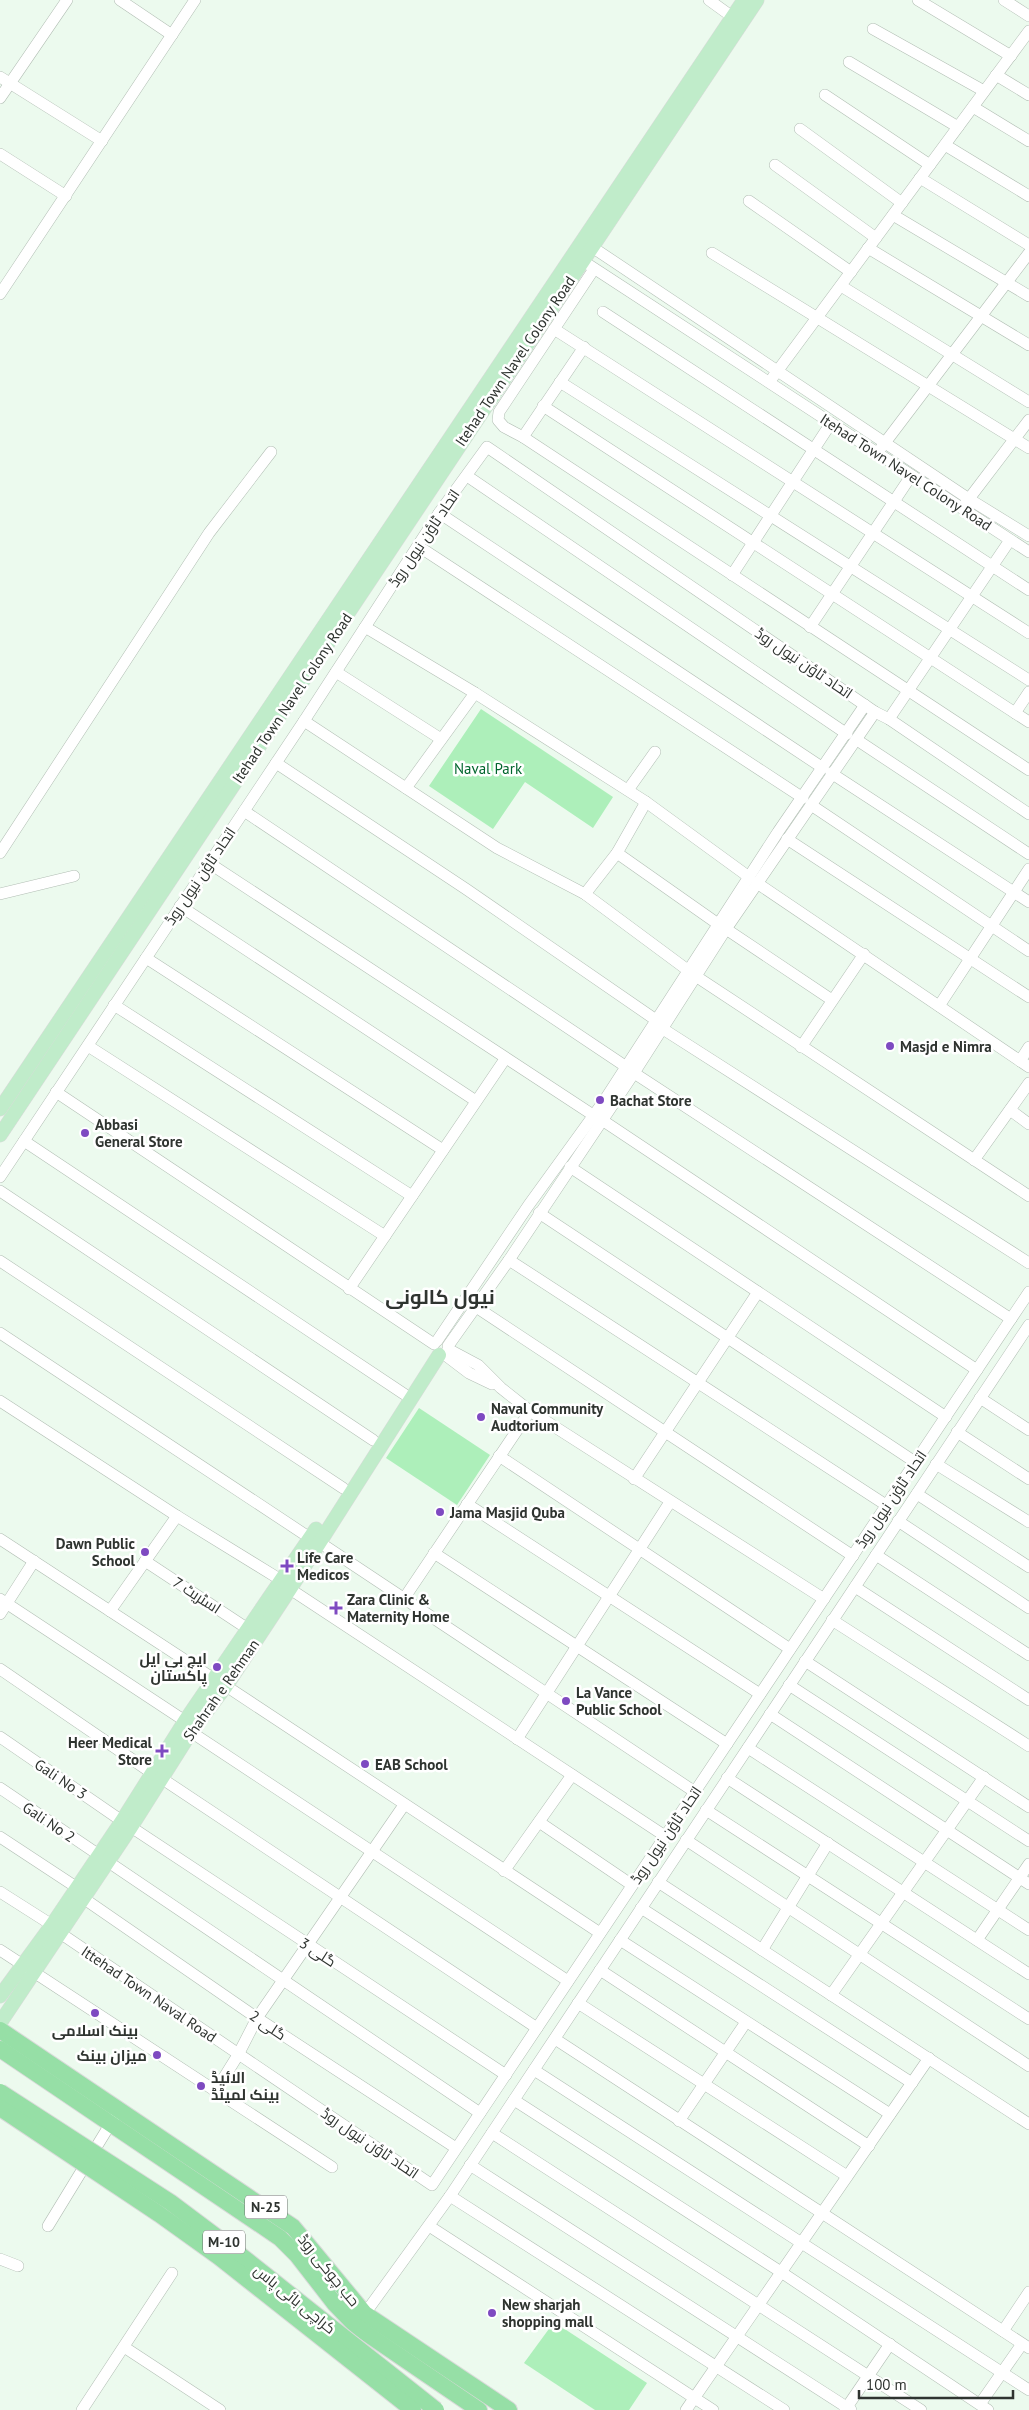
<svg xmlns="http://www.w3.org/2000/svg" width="1029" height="2410" font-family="'PT Sans',Cairo,sans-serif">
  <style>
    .green { fill: #adefba }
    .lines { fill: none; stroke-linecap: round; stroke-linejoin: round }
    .minor-casing { stroke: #b2beb4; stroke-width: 12 }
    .major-casing { stroke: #dadada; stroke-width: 15 }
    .highway-casing { stroke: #dadada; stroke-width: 18 }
    .minor { stroke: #fff; stroke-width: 11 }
    .major { stroke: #c0ecca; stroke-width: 14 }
    .highway { stroke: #96dfa6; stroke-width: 16 }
    .highway-bridge-casing { stroke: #dadada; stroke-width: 18; stroke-linecap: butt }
    .highway-bridge { stroke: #96dfa6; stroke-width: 16 }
    .poi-dot { fill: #7e4ac1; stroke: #fff; stroke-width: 2 }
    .labels { text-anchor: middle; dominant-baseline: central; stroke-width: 5; stroke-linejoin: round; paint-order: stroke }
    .shield { fill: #fff; stroke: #6d716e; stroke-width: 1 }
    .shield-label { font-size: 14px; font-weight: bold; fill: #2f3430 }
    .street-label { font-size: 15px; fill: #2f3430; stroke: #fff }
    .park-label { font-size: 15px; fill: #00652d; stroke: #fff }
    .poi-label { font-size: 15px; font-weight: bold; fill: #2f3430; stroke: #fff; text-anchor: start }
    .district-label { font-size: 20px; font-weight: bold; fill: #2f3430; stroke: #fff }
  </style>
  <rect width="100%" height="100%" fill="#ecfaee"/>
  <g class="green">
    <path d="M 481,709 L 613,797 L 593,828 L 525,782 L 493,829 L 429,786 Z"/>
    <path d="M 419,1408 L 490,1455 L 457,1505 L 386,1458 Z"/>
    <path d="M 554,2322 L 647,2383 L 629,2410 L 595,2410 L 524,2363 Z"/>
  </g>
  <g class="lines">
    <defs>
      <g id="minor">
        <path d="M 120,0 L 172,35"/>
        <path d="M 709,0 L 738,21"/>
        <path d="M 918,0 L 1011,56"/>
        <path d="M 1004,0 L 1029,16"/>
        <path d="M 873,29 L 984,91"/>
        <path d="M 849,62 L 958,127"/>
        <path d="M 996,75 L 1029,95"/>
        <path d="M 0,77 L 102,141"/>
        <path d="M 825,95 L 930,165"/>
        <path d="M 0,98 L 67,0"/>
        <path d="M 973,107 L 1029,141"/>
        <path d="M 800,129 L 902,203"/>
        <path d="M 945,145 L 1029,196"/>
        <path d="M 0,154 L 66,196"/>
        <path d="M 775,165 L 876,238"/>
        <path d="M 920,178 L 1029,245"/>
        <path d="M 749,201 L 851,272"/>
        <path d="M 893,215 L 1029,296"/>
        <path d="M 586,243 L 969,499 L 1029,536"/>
        <path d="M 868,248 L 1029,345"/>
        <path d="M 712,253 L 1029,448"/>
        <path d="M 589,265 L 1029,552"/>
        <path d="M 594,269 L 499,412 L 498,420 L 504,427 L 523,437 L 1029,770"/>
        <path d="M 841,286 L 1029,402"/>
        <path d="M 0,294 L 195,0"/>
        <path d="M 603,312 L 1029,590"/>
        <path d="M 554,329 L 1029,633"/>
        <path d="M 773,377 L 1029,31"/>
        <path d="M 560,382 L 1029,680"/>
        <path d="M 543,406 L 1029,722"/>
        <path d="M 523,437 L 584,347"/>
        <path d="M 881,448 L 1029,253"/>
        <path d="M 467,476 L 847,734"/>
        <path d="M 965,504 L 1029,420"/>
        <path d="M 439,513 L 823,768"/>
        <path d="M 418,546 L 803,798"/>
        <path d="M 732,575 L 831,423"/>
        <path d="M 365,627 L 475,693 L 646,802 L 749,877"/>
        <path d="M 810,627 L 911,476"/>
        <path d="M 336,672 L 441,739"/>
        <path d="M 1015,713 L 1029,692"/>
        <path d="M 889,719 L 1010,540"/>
        <path d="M 304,721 L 497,848 L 585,894 L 697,977 L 1029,1196"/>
        <path d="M 857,740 L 1029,854"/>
        <path d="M 276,763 L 466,889 L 656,1020"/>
        <path d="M 831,773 L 1029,902"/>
        <path d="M 406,788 L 475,693"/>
        <path d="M 628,790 L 655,752"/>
        <path d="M 811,805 L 1029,951"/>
        <path d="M 244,811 L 625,1066"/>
        <path d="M 787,839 L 1029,997"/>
        <path d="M 0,853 L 209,533 L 271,452"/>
        <path d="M 617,853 L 718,924"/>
        <path d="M 209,863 L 593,1115"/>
        <path d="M 757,883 L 1029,1067"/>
        <path d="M 0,894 L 74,876"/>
        <path d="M 585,894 L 617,853 L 646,802"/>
        <path d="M 180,906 L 476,1101"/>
        <path d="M 726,929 L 832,1000"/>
        <path d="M 146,958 L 443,1150"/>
        <path d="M 114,1005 L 412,1196"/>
        <path d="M 939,1006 L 1029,869"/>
        <path d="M 663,1029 L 1029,1263"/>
        <path d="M 88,1046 L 385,1236"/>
        <path d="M 801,1047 L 864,954"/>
        <path d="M 1020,1061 L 1029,1047"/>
        <path d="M 634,1073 L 1011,1319"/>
        <path d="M 56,1092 L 434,1344"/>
        <path d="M 1010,1110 L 1029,1124"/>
        <path d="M 602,1120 L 977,1370"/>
        <path d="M 24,1141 L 404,1394"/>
        <path d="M 974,1160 L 1029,1083"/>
        <path d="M 570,1167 L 946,1417"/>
        <path d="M 0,1177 L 304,721 L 439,513 L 487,447 L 875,712 L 889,719 L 1029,814"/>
        <path d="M 0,1191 L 373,1440"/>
        <path d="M 539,1213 L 915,1462"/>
        <path d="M 509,1260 L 886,1505"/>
        <path d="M 0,1261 L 343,1488"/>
        <path d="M 349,1289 L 505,1059"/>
        <path d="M 476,1307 L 853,1556"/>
        <path d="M 0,1333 L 310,1538"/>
        <path d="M 437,1341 L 528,1206 L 604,1101 L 778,832 L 865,705"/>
        <path d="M 448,1346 L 509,1260 L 634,1073 L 726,929 L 875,712"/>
        <path d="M 448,1349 L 478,1365 L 501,1388 L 530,1411 L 824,1599"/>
        <path d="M 444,1354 L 469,1373 L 492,1384"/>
        <path d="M 980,1398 L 1029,1430"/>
        <path d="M 0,1401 L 177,1516 L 281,1580"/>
        <path d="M 957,1432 L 1029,1479"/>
        <path d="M 499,1456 L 790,1649"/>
        <path d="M 936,1464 L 1029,1522"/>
        <path d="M 634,1479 L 758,1292"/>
        <path d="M 917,1494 L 1029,1567"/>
        <path d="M 467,1504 L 760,1694"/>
        <path d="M 898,1521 L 1029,1608"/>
        <path d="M 0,1539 L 214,1679"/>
        <path d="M 319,1542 L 695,1792"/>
        <path d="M 434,1553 L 727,1744"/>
        <path d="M 876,1555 L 1029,1655"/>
        <path d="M 145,1561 L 248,1629"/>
        <path d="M 855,1587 L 1029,1700"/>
        <path d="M 290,1589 L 665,1836"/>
        <path d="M 0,1599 L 185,1721"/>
        <path d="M 403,1600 L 530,1411"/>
        <path d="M 110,1611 L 177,1516"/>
        <path d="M 0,1614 L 34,1561"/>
        <path d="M 832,1620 L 1029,1746"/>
        <path d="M 805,1661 L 1029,1807"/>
        <path d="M 0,1669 L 152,1773"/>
        <path d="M 789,1685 L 1029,1841"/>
        <path d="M 226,1686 L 600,1933"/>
        <path d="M 770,1714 L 1029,1884"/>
        <path d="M 191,1732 L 568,1981"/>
        <path d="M 0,1737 L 122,1821"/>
        <path d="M 517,1739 L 670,1502"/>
        <path d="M 748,1748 L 1029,1930"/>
        <path d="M 161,1778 L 537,2028"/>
        <path d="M 727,1778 L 1029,1974"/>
        <path d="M 0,1788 L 99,1855"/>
        <path d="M 706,1810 L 1029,2019"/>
        <path d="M 539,1822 L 632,1885"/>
        <path d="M 131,1827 L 506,2075"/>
        <path d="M 0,1837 L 76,1887"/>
        <path d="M 686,1840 L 1029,2066"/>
        <path d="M 107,1861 L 480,2113"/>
        <path d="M 504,1871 L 572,1775"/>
        <path d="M 658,1882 L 1029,2124"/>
        <path d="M 0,1892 L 52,1925"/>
        <path d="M 83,1898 L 257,2018 L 456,2148"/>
        <path d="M 641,1908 L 912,2083"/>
        <path d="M 60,1933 L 432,2185 L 1029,1292"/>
        <path d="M 620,1940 L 890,2114"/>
        <path d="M 977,1940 L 1029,1864"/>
        <path d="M 0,1950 L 332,2167"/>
        <path d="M 762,1950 L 828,1843"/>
        <path d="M 600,1970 L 869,2146"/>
        <path d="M 831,1995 L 984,1777"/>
        <path d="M 578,2003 L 847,2176"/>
        <path d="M 555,2039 L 1029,2348"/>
        <path d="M 534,2070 L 1029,2390"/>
        <path d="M 215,2092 L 238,2055 L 257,2018 L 404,1805"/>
        <path d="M 514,2100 L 781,2272 L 988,2410"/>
        <path d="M 679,2121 L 746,2022"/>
        <path d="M 492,2133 L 921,2410"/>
        <path d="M 470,2165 L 851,2410"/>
        <path d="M 450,2196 L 784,2410"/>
        <path d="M 48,2226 L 114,2118"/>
        <path d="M 429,2226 L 713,2410"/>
        <path d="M 0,2259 L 18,2266"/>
        <path d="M 361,2319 L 450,2196 L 1029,1325"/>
        <path d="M 1003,2331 L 1029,2292"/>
        <path d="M 124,2347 L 220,2410"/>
        <path d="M 980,2404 L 1022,2344"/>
        <path d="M 82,2410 L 172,2273"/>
        <path d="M 686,2410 L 929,2058"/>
        <path d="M 845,2410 L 890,2344"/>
      </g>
      <g id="major">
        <path d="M 0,1109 L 744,0"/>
        <path d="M 0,1135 L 757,0"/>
        <path d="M 0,1996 L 52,1925 L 122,1821 L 185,1721 L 316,1529"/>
        <path d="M 0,2023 L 131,1827 L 191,1732 L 226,1686 L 290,1589 L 439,1355"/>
      </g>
      <g id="highway">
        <path d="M 0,2030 L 293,2227 L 365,2314 L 509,2410"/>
        <path d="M 0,2049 L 280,2238 L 297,2255 L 335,2304 L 357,2327 L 479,2410"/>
      </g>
    </defs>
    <use href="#minor" class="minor-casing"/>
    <use href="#major" class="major-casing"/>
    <use href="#highway" class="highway-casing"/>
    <use href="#minor" class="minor"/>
    <use href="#major" class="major"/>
    <use href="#highway" class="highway"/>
    <defs>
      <g id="highway-bridge">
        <path d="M 0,2092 L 170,2202 L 230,2247 L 436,2410"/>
        <path d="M 0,2108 L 159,2214 L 219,2257 L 413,2410"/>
      </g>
    </defs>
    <use href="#highway-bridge" class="highway-bridge-casing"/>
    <use href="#highway-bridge" class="highway-bridge"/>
  </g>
  <g class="poi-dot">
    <circle cx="890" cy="1046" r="5"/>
    <circle cx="600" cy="1100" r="5"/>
    <circle cx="85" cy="1133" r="5"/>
    <circle cx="481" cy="1417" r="5"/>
    <circle cx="440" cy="1512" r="5"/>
    <circle cx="145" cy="1552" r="5"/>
    <path d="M284.5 1558.5h5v5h5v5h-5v5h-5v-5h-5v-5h5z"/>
    <path d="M333.5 1600.5h5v5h5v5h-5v5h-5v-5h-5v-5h5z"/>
    <circle cx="217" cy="1667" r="5"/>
    <circle cx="566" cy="1701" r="5"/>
    <path d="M159.5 1743.5h5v5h5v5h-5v5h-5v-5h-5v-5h5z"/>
    <circle cx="365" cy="1764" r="5"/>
    <circle cx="95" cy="2013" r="5"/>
    <circle cx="157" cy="2055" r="5"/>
    <circle cx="201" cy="2086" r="5"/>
    <circle cx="492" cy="2313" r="5"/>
  </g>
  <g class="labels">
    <g class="shield">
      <rect x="245" y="2195.5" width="42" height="23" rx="4"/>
      <rect x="203" y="2230.5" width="42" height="23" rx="4"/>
    </g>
    <g class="shield-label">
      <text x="266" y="2207">N-25</text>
      <text x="224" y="2242">M-10</text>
    </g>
    <g class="street-label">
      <text transform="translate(515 361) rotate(-56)">Itehad Town Navel Colony Road</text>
      <text transform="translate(906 472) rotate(33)">Itehad Town Navel Colony Road</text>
      <text transform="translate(424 538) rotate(-56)">اتحاد ٹاؤن نیول روڈ</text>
      <text transform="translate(804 663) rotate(34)">اتحاد ٹاؤن نیول روڈ</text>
      <text transform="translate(292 698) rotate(-56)">Itehad Town Navel Colony Road</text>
      <text transform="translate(200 876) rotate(-56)">اتحاد ٹاؤن نیول روڈ</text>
      <text transform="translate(891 1499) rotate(-56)">اتحاد ٹاؤن نیول روڈ</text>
      <text transform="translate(197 1595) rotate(33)">اسٹریٹ 7</text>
      <text transform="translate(221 1690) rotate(-55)">Shahrah e Rehman</text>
      <text transform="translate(61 1779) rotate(34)">Gali No 3</text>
      <text transform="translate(49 1822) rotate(34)">Gali No 2</text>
      <text transform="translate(666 1835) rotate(-56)">اتحاد ٹاؤن نیول روڈ</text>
      <text transform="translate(318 1952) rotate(33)">گلی 3</text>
      <text transform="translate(149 1994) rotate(34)">Ittehad Town Naval Road</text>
      <text transform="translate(268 2025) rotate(34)">گلی 2</text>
      <text transform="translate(370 2143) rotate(34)">اتحاد ٹاؤن نیول روڈ</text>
      <text transform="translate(329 2270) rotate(51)">حب چوکی روڈ</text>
      <text transform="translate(295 2299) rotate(39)">کراچی بائی پاس</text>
    </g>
    <g class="park-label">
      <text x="488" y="768">Naval Park</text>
    </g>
    <g class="poi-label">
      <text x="900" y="1046">Masjd e Nimra</text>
      <text x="610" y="1100">Bachat Store</text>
      <text x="95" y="1124">Abbasi<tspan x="95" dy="17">General Store</tspan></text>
      <text x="491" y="1408">Naval Community<tspan x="491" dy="17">Audtorium</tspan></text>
      <text x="450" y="1512">Jama Masjid Quba</text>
      <text x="135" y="1543" text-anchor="end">Dawn Public<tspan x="135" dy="17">School</tspan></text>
      <text x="297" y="1557">Life Care<tspan x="297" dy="17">Medicos</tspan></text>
      <text x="347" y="1599">Zara Clinic &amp;<tspan x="347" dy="17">Maternity Home</tspan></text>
      <text x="207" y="1658" text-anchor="end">ایچ بی ایل<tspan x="207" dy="17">پاکستان</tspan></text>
      <text x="576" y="1692">La Vance<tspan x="576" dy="17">Public School</tspan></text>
      <text x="152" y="1742" text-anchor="end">Heer Medical<tspan x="152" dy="17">Store</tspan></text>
      <text x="375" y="1764">EAB School</text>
      <text x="95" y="2030" text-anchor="middle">بینک اسلامی</text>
      <text x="147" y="2055" text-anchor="end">میزان بینک</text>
      <text x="211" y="2077">الائیڈ<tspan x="211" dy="17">بینک لمیٹڈ</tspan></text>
      <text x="502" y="2304">New sharjah<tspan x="502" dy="17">shopping mall</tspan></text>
    </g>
    <g class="district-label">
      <text x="440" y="1297">نیول کالونی</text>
    </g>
  </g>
  <path d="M859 2390v8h154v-8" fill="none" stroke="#2f3430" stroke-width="2.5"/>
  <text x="866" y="2390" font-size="15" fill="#2f3430" stroke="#ffffff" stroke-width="4" paint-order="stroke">100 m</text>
</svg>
